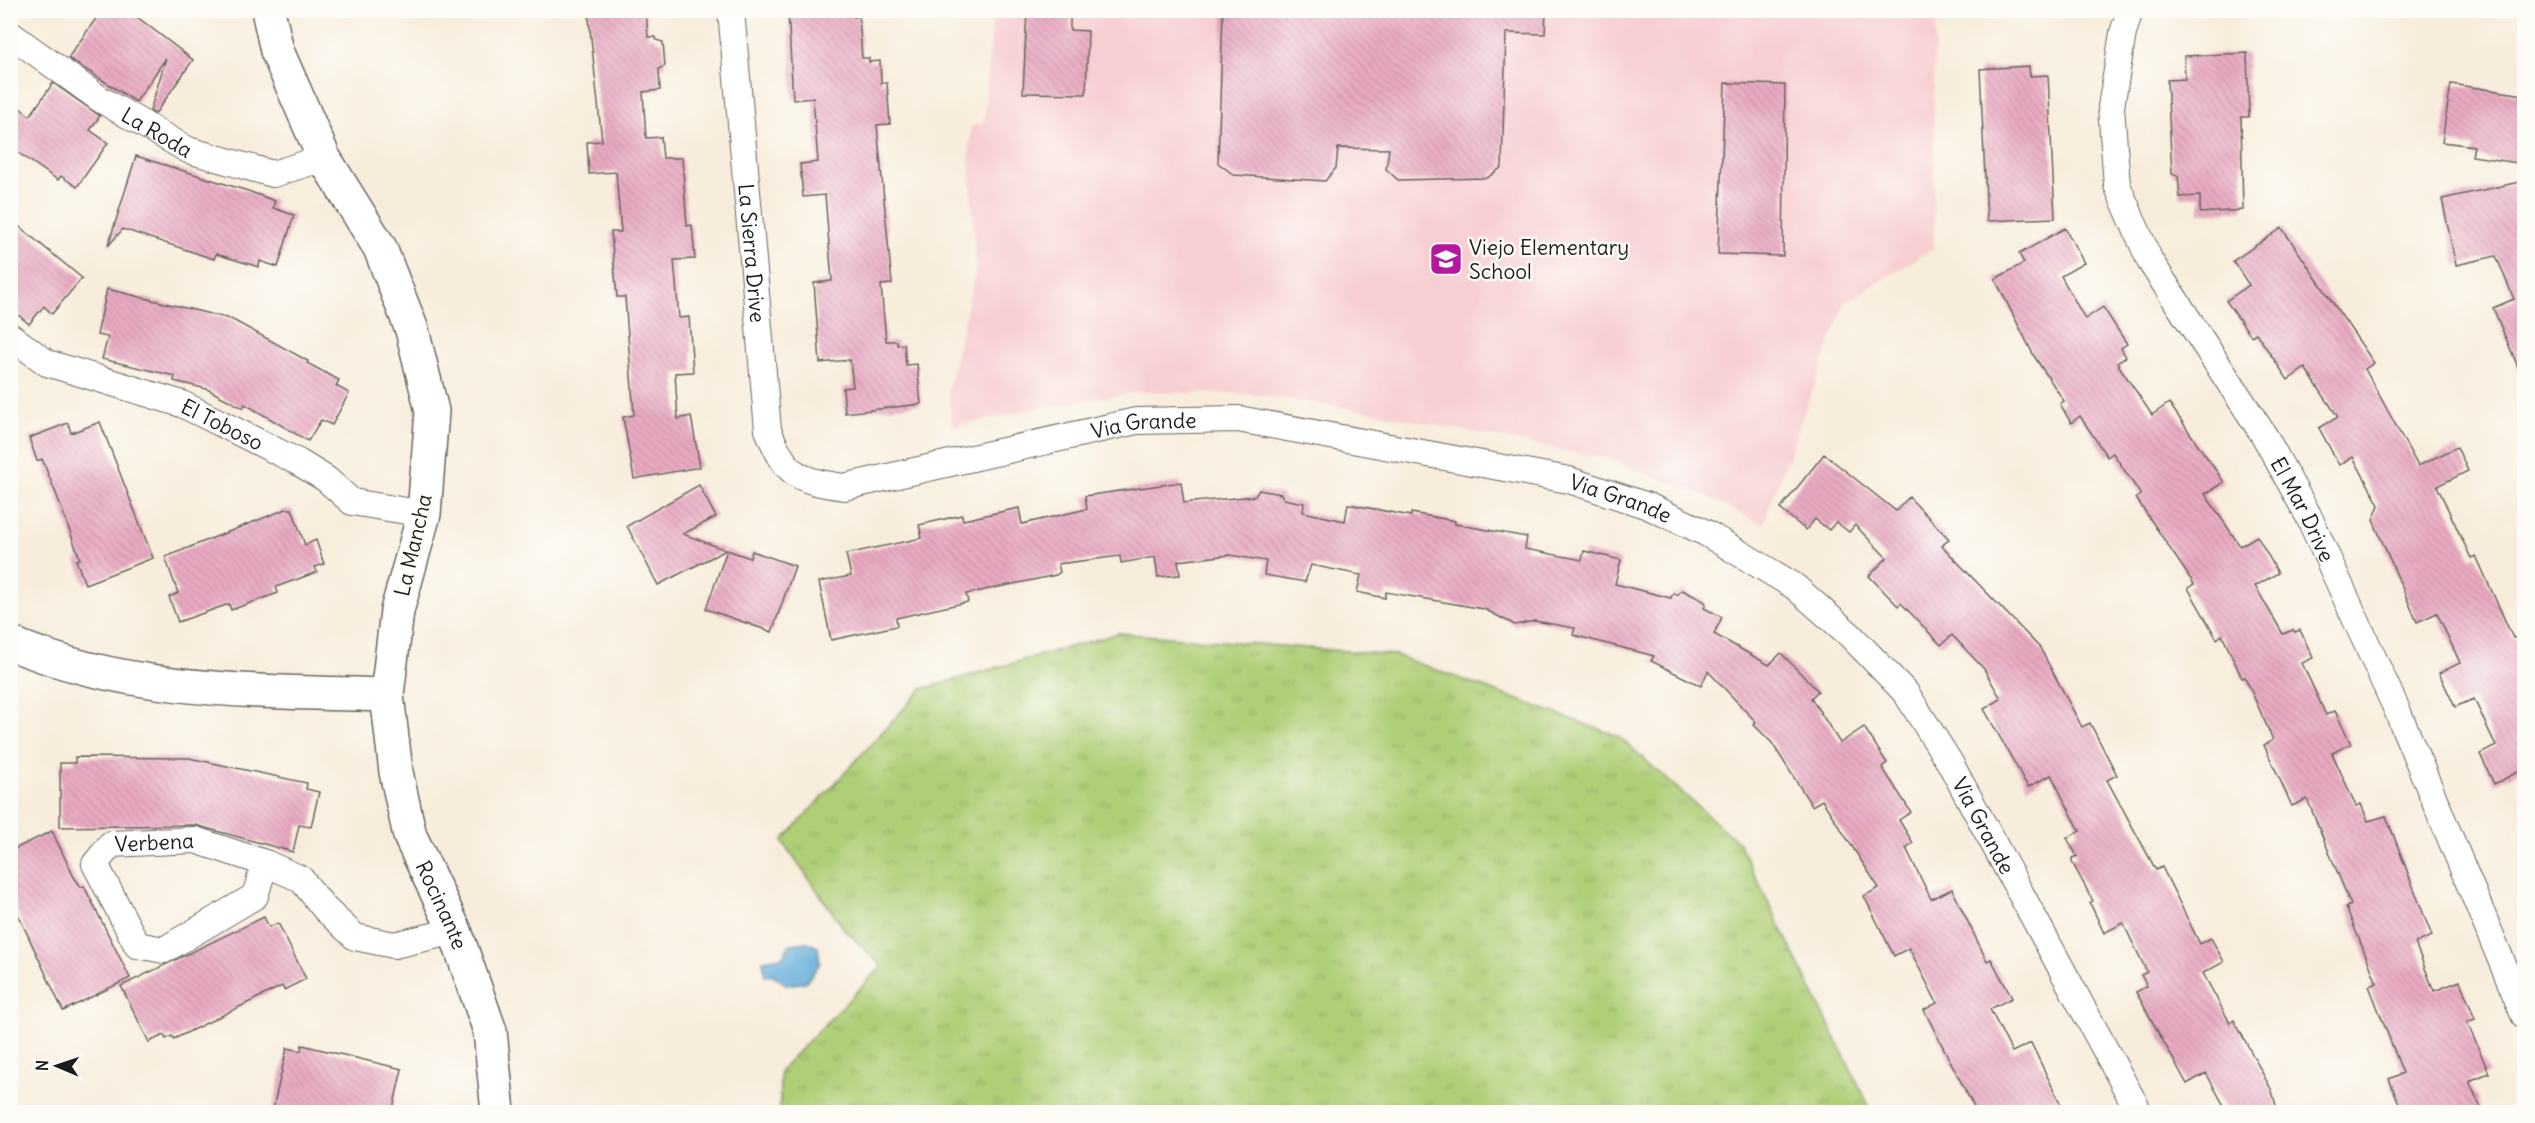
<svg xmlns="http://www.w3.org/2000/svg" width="2535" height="1123" font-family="Delius,sans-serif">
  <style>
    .built { fill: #f7cfd2 }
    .grass { fill: url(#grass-tufts); stroke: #66764a; stroke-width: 1.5 }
    .water { fill: #5fa9d7; stroke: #3e627a; stroke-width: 1.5 }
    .building { fill: url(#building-back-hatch) }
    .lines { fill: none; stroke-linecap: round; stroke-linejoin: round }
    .street-casing { stroke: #69655f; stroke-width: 28 }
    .secondary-casing { stroke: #69655f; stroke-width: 36 }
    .street { stroke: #fff; stroke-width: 26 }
    .secondary { stroke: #fff; stroke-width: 33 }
    .labels { text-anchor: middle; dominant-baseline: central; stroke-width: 5; stroke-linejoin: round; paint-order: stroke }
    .street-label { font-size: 21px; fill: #1c1c1c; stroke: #fdfcf7 }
    .poi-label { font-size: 21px; fill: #1c1c1c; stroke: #fdfcf7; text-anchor: start }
  </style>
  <defs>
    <pattern id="grass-tufts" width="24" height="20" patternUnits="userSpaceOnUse" patternTransform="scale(1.5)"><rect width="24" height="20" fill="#afcf77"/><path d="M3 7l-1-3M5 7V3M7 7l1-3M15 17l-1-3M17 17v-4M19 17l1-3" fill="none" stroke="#96b166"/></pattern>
    <pattern id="building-back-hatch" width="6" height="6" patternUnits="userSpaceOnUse" patternTransform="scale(1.5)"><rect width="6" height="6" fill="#e9aac2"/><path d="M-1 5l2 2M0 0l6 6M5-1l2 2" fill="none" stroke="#c792a6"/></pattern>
  </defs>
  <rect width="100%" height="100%" fill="#fdfcf7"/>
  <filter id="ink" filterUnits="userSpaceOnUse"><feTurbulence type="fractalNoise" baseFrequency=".0167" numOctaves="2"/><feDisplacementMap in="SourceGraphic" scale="12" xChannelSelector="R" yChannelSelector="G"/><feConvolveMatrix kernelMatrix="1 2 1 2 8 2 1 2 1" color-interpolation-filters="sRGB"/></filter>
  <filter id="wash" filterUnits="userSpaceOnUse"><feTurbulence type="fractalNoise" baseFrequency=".008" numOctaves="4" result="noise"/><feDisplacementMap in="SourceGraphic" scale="24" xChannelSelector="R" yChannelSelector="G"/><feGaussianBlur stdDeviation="1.35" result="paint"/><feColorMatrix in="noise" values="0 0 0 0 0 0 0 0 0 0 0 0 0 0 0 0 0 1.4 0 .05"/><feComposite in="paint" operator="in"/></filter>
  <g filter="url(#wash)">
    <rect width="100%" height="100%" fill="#f8eddc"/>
    <path class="built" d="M 993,11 L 1937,11 L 1934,58 L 1934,248 L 1845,303 L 1763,525 L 1704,495 L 1607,459 L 1361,410 L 1251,394 L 1140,392 L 1053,405 L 952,427 L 948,389 L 976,270 L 969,152 L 971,126 L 984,123 Z"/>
    <path class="grass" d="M 1119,633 L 1395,655 L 1618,736 L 1739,843 L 1872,1112 L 780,1112 L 780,1070 L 882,966 L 845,930 L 782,841 L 922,689 Z"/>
    <path class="water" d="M 807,942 L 818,947 L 820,963 L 806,982 L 787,985 L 773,975 L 765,976 L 763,960 L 782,957 L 790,944 Z"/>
    <g id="blocks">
      <g class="building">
        <path d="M 102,10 L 128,10 L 193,60 L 155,114 L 150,111 L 166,58 L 136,102 L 68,58 Z"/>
        <path d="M 588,10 L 646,10 L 648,37 L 656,37 L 656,40 L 663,42 L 665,66 L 659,69 L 660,90 L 643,92 L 646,138 L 661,137 L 663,158 L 682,158 L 687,226 L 692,225 L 695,259 L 674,260 L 679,318 L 689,317 L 693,372 L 675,373 L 678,419 L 691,416 L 700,467 L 634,479 L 623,417 L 634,415 L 625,297 L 617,297 L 611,232 L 621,232 L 616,172 L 589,174 L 587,142 L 602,141 Z"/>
        <path d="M 788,10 L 853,10 L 854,17 L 859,16 L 862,58 L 869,58 L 869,62 L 880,61 L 881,83 L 887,83 L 890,124 L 877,125 L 892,284 L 881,285 L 886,341 L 897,341 L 897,345 L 904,344 L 906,365 L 917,364 L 921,404 L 845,413 L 843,388 L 853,387 L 850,360 L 820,363 L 814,283 L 832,281 L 825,195 L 803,197 L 800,164 L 818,162 L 813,98 L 793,100 Z"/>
        <path d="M 1027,10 L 1070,10 L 1070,30 L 1088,31 L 1086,94 L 1023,93 Z"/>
        <path d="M 1223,10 L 1546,10 L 1545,34 L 1506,33 L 1502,167 L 1487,178 L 1398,180 L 1386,169 L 1389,149 L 1338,148 L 1336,168 L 1325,181 L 1234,175 L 1218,163 Z"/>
        <path d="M 2247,53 L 2249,117 L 2241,117 L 2243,210 L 2200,213 L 2200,196 L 2180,197 L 2178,176 L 2172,174 L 2167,80 L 2185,79 L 2184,56 Z"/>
        <path d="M 2029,66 L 2030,76 L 2048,75 L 2055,218 L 1987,221 L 1980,69 Z"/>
        <path d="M 53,83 L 100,116 L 90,130 L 108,143 L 77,187 L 61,176 L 58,180 L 10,147 L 10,122 L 20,108 L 30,116 Z"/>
        <path d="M 1725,83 L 1785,85 L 1783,256 L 1718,254 Z"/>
        <path d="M 2451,84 L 2524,95 L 2524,164 L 2472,156 L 2474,146 L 2442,142 Z"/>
        <path d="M 136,156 L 248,191 L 275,201 L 273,208 L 294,215 L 278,267 L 260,261 L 259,267 L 216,254 L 214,259 L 123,229 L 108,246 Z"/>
        <path d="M 2524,181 L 2524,381 L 2493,308 L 2514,299 L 2496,256 L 2456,265 L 2442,199 Z"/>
        <path d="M 10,219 L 82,278 L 52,314 L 44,306 L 29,324 L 10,308 Z"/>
        <path d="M 2065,228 L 2084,263 L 2061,276 L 2085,319 L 2103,307 L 2127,344 L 2121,348 L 2126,357 L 2117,363 L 2152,415 L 2169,403 L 2224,482 L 2205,494 L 2240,546 L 2257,536 L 2278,573 L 2255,586 L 2283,634 L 2293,630 L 2295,632 L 2300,630 L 2313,658 L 2302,663 L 2326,715 L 2335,711 L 2351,744 L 2332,753 L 2356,806 L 2361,804 L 2368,821 L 2386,816 L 2432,936 L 2415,943 L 2434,991 L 2460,981 L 2475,1019 L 2467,1022 L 2489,1073 L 2469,1081 L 2483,1113 L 2403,1113 L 2389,1079 L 2403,1073 L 2369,986 L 2377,983 L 2346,907 L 2351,905 L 2307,799 L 2292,806 L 2264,745 L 2273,740 L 2245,677 L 2242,678 L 2222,635 L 2217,639 L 2188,588 L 2194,584 L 2136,498 L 2141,495 L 2113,453 L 2107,457 L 2080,416 L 2071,423 L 2060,404 L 2064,401 L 2034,356 L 1995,279 L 2024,263 L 2019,254 Z"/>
        <path d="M 2282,228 L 2374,363 L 2365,369 L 2418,466 L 2457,447 L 2468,471 L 2437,486 L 2471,558 L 2476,556 L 2513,638 L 2516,637 L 2518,641 L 2524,639 L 2524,769 L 2494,784 L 2480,754 L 2496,746 L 2474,699 L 2455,707 L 2439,673 L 2460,663 L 2437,613 L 2417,622 L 2373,520 L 2379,505 L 2353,457 L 2339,465 L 2319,428 L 2338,417 L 2305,368 L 2288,380 L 2256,333 L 2251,336 L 2226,301 L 2249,285 L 2233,261 Z"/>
        <path d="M 107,289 L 231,319 L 308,361 L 307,363 L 339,380 L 336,386 L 349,393 L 332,425 L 321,420 L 308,441 L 245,404 L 243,408 L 207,389 L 174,381 L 175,376 L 102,359 L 108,337 L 97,335 Z"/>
        <path d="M 100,422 L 153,558 L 85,584 L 76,560 L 80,559 L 57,496 L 42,459 L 37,461 L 29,438 L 68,423 L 71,433 Z"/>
        <path d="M 1824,454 L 1896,511 L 1909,497 L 1949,539 L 1942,546 L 2040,648 L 2082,727 L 2090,723 L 2117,775 L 2107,780 L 2156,870 L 2162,867 L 2200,944 L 2211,938 L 2224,962 L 2203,973 L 2230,1023 L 2234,1020 L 2272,1091 L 2278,1113 L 2228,1113 L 2206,1073 L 2187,1084 L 2136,992 L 2147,986 L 2141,975 L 2147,972 L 2123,923 L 2104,933 L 2090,903 L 2093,901 L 2072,862 L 2072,858 L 2077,856 L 2067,838 L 2080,831 L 2051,775 L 2028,787 L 1984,709 L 2001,699 L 1984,669 L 1952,635 L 1941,645 L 1901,603 L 1898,606 L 1869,576 L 1887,558 L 1855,525 L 1849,532 L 1836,522 L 1829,530 L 1815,519 L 1806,530 L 1780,509 Z"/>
        <path d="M 1181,482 L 1184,503 L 1255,496 L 1259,490 L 1281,494 L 1284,499 L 1304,503 L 1303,512 L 1345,521 L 1348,504 L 1411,516 L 1411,513 L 1455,521 L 1455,524 L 1527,537 L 1525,549 L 1582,560 L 1584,551 L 1621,560 L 1615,584 L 1671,598 L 1673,593 L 1677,595 L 1682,590 L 1704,601 L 1706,604 L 1704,608 L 1722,617 L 1714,634 L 1769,665 L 1781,653 L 1818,691 L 1811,698 L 1840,743 L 1864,727 L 1887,763 L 1882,767 L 1911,812 L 1899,820 L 1913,843 L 1906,848 L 1931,899 L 1952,889 L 1987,961 L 1991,959 L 2012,998 L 1990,1009 L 2012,1052 L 2031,1043 L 2065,1113 L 1977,1113 L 1924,1010 L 1937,1003 L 1909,948 L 1894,956 L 1864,896 L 1879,888 L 1822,800 L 1812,806 L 1772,743 L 1754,725 L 1756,722 L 1708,671 L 1701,686 L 1651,661 L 1654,656 L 1573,635 L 1575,628 L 1535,621 L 1515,625 L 1484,609 L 1386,592 L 1385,598 L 1357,592 L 1361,575 L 1311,565 L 1305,582 L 1264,575 L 1266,561 L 1230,555 L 1178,561 L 1180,575 L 1158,577 L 1155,557 L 1121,563 L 1120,556 L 1058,564 L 1060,572 L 1056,575 L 966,594 L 968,602 L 896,618 L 897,626 L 831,640 L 819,582 L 851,576 L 846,554 L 922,538 L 919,525 L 962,515 L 963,520 L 1019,508 L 1022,524 L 1087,509 L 1085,496 Z"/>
        <path d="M 699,485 L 716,517 L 683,534 L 726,550 L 658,585 L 627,526 Z"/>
        <path d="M 286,509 L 292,509 L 305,545 L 316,540 L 324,564 L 315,567 L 317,572 L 276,587 L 278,593 L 231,610 L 229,604 L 178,622 L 169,597 L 178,593 L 165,557 Z"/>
        <path d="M 727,550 L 750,558 L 752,551 L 795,566 L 772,632 L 706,609 Z"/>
        <path d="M 75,757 L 189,758 L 307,783 L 306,789 L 319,792 L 311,827 L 299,825 L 293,852 L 195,825 L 60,827 L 60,763 L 75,763 Z"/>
        <path d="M 52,831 L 74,877 L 81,887 L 84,886 L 130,978 L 63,1011 L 10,897 L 10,851 Z"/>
        <path d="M 264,917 L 269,927 L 278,923 L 306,979 L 284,990 L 282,986 L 174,1039 L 172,1036 L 166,1039 L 164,1035 L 149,1042 L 121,986 Z"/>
        <path d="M 302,1045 L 402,1069 L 392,1113 L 272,1113 L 287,1048 L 301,1051 Z"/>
      </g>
    </g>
  </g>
  <g filter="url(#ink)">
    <use href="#blocks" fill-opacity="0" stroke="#69655f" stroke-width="1.5"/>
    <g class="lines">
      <defs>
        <g id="street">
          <path id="s1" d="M 731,10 L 768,430 C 787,475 795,480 844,487 L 1136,421 L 1238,419 L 1569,480 L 1648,506 L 1706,533 L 1794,586 L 1850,635 L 1906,693 L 1950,763 L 2139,1112"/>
          <path id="s2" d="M 2130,10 L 2123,33 L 2111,107 L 2117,185 L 2150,261 L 2265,437 L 2308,515 L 2397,710 L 2524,1015"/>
          <path id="s3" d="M 10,34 L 100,99 L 188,150 L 273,174 L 324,158"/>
          <path id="s4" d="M 10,336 L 47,363 L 182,404 L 298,462 L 326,479 L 352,502 L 424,514"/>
          <path id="s5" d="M 265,863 L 255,896 L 164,950 L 137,945 L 95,864 L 111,844 L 195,840 L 265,863 L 301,879 L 325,909 L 355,937 L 394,945 L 455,931"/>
        </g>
        <g id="secondary">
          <path id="s6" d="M 268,10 L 277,51 L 324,158 L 380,248 L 412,330 L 432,411 L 424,514 L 397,611 L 387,695 L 396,772 L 410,836 L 455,931 L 490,1031 L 498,1112"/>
          <path d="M 10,643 C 130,694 261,691 387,695"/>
        </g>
      </defs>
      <use href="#street" class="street-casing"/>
      <use href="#secondary" class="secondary-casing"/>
      <use href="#street" class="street"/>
      <use href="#secondary" class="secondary"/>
    </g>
  </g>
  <defs>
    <symbol id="school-square" viewBox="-11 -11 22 22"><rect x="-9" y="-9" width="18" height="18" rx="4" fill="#b5179e" stroke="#fdfcf7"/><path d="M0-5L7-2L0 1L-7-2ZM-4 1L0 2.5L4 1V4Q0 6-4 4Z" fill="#fff"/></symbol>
  </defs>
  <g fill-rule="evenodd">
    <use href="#school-square" x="1427" y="240" width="38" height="38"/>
  </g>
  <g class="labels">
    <g class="street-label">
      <text stroke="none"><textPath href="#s3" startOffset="177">La Roda</textPath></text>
      <text stroke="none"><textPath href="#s1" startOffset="244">La Sierra Drive</textPath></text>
      <text stroke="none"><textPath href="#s4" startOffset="232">El Toboso</textPath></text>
      <text stroke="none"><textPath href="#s1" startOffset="831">Via Grande</textPath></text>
      <text stroke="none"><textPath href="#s1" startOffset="1317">Via Grande</textPath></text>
      <text stroke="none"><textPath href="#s2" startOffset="552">El Mar Drive</textPath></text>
      <text transform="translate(413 545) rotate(-77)">La Mancha</text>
      <text stroke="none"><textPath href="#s1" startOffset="1821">Via Grande</textPath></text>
      <text stroke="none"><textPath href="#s5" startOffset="328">Verbena</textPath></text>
      <text stroke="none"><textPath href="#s6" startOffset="944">Rocinante</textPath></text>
    </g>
    <g class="poi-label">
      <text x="1469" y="247">Viejo Elementary<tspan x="1469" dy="24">School</tspan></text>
    </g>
  </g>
  <rect width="2535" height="1123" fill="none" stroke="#fdfcf7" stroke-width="36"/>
  <g transform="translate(57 1066) rotate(272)" stroke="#fdfcf7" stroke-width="4.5" paint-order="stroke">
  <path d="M0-4.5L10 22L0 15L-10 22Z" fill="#1c1c1c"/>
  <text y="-9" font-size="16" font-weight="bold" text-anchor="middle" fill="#1c1c1c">N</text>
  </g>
</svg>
